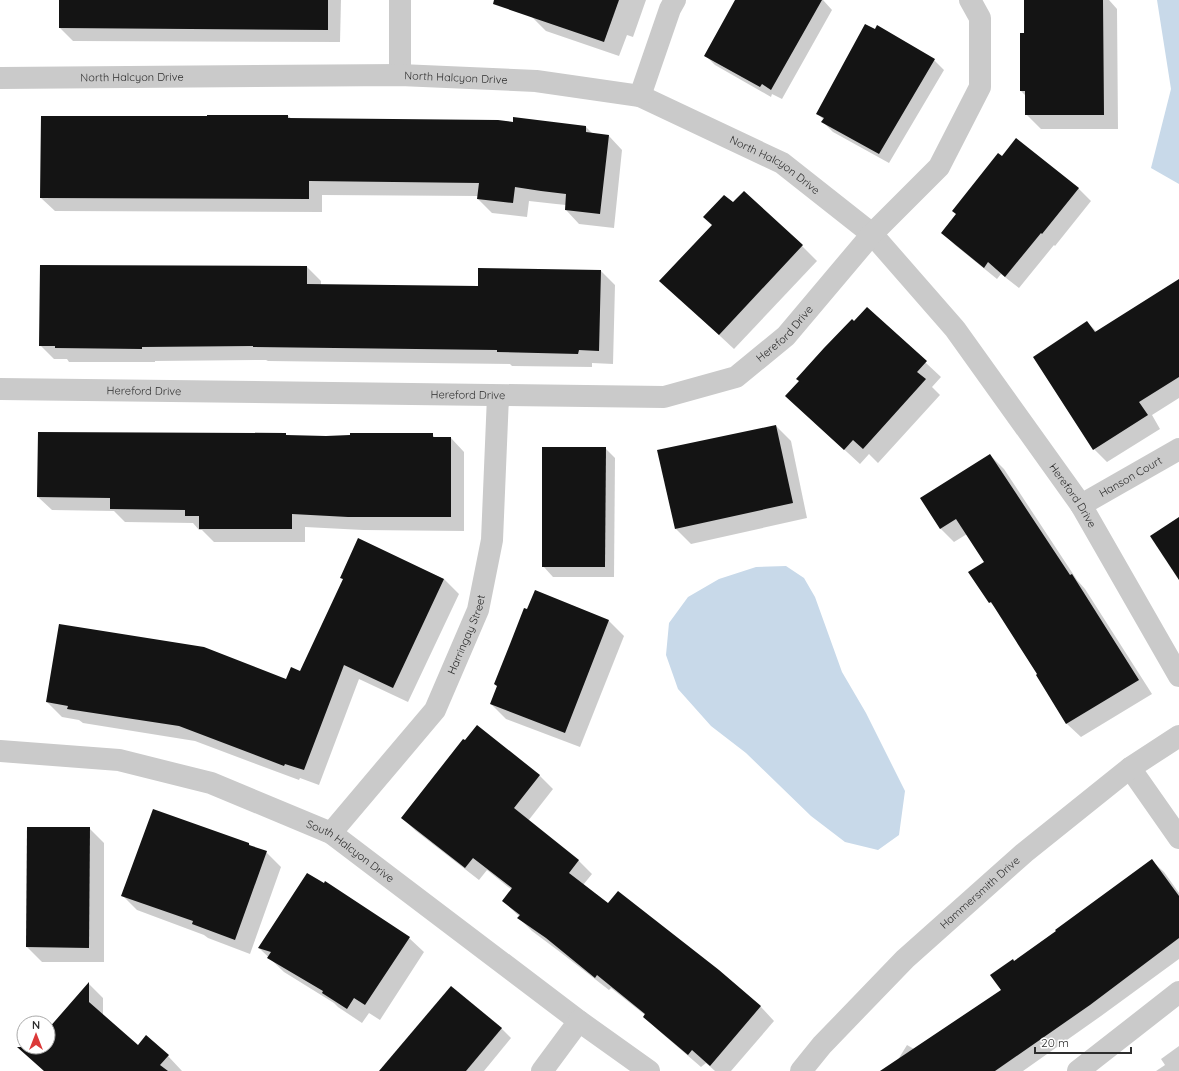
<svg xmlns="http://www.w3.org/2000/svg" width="1179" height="1071" font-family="Quicksand,sans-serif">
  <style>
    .water { fill: #c8d9e9 }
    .shadow { fill: #0003 }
    .building { fill: #141414 }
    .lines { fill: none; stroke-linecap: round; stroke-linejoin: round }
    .minor { stroke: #cacaca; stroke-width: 22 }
    .labels { text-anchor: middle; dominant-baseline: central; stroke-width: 4; stroke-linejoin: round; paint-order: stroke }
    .street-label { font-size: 11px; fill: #2d2d2d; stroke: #fff }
  </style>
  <rect width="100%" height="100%" fill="#fff"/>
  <g class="water">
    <path d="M 1157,0 L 1179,0 L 1179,184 L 1151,168 L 1171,89 Z"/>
    <path d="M 786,566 L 804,578 L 815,597 L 842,672 L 866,713 L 905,791 L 899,835 L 878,850 L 845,842 L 811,816 L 746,753 L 711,726 L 678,689 L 666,655 L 669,623 L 688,597 L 719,579 L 756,567 Z"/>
  </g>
  <g class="shadow">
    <path d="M 60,0 L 341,0 L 340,42 L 73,41 L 60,28 Z"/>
    <path d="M 537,0 L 646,0 L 633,37 L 627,35 L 619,56 L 546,31 L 531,16 Z"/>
    <path d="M 736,0 L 823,0 L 832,10 L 782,99 L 772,94 L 771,97 L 715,65 L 705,55 Z"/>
    <path d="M 1025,0 L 1109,0 L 1117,9 L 1118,129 L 1041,129 L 1026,114 L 1026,96 L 1021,91 L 1025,34 Z"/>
    <path d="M 934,60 L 944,70 L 889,163 L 833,132 L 823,122 L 824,120 L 817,113 Z"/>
    <path d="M 288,116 L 292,119 L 586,127 L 593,134 L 609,136 L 622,150 L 614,228 L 579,224 L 566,210 L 566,205 L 556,204 L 529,201 L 527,217 L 492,213 L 478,199 L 478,196 L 322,195 L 322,212 L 55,211 L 41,198 L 208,117 Z"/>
    <path d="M 1016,140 L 1079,189 L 1091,201 L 1055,246 L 1054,245 L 1019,288 L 1001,274 L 997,279 L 955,245 L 942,232 Z"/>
    <path d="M 733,204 L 802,246 L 817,261 L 734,349 L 661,281 Z"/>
    <path d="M 307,267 L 321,281 L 321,285 L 479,287 L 479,269 L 601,271 L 615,285 L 613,364 L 592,363 L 592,367 L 512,366 L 510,364 L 268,361 L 266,360 L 155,361 L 155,362 L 69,362 L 67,359 L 54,359 L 40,345 Z"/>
    <path d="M 1179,281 L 1179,398 L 1152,415 L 1160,429 L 1107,462 L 1094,449 L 1087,322 L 1097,332 Z"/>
    <path d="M 867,308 L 941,377 L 932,387 L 940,395 L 878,463 L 869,454 L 860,464 L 786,396 Z"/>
    <path d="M 776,426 L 791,441 L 807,518 L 691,544 L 676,529 Z"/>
    <path d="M 285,434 L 288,436 L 326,437 L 432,434 L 435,438 L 451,438 L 464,452 L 464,531 L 363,530 L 305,527 L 305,542 L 214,542 L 202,530 L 199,530 L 193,523 L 125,522 L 114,511 L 52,510 L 38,497 Z"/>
    <path d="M 605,448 L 615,458 L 614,577 L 553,577 L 543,566 Z"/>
    <path d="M 990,455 L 1004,469 L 1077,580 L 1085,589 L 1152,694 L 1081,737 L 1067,724 L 1037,675 L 1038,675 L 996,608 L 990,602 L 985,562 L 967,534 L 954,542 L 940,528 Z"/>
    <path d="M 358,540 L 444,579 L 459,594 L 408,702 L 359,679 L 319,785 L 300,778 L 299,780 L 195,741 L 83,723 L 79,720 L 62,717 L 47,702 L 287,680 L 300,672 L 344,580 L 341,577 Z"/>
    <path d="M 535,591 L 609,621 L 624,636 L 580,747 L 506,719 L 491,704 Z"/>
    <path d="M 477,727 L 540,776 L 553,789 L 528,821 L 579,861 L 592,874 L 583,885 L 608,904 L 718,971 L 761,1007 L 774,1021 L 731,1071 L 715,1071 L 706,1063 L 701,1067 L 658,1030 L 644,1016 L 645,1015 L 611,988 L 609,990 L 560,952 L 532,931 L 519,918 L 520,917 L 503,901 L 512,890 L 487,870 L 479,880 L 416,831 L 402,818 Z"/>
    <path d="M 28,828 L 89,828 L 104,843 L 104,962 L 42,962 L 27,947 Z"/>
    <path d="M 249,844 L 252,847 L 266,852 L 281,867 L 250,954 L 208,938 L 204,935 L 137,910 L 123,896 Z"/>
    <path d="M 1152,861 L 1164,872 L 1179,893 L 1179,959 L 1101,1016 L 1023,1071 L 891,1071 L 907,1045 L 914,1049 L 1002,990 L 1014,962 Z"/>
    <path d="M 409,938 L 424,952 L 380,1020 L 369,1013 L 362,1023 L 338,1007 L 334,1003 L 284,972 L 259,948 Z"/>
    <path d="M 89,984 L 103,998 L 103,1016 L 138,1046 L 168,1056 L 182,1071 L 44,1071 L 27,1054 L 33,1047 L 48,1047 L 48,1030 Z"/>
    <path d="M 501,1028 L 511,1038 L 484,1071 L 397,1071 Z"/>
    <path d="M 1179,1046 L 1179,1071 L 1156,1071 L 1165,1065 L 1161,1059 Z"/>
  </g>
  <g class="building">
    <path d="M 59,0 L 328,0 L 328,30 L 59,28 Z"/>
    <path d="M 494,0 L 619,0 L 604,42 L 493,4 Z"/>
    <path d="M 735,0 L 822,0 L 771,90 L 762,84 L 760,87 L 704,56 Z"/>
    <path d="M 1024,0 L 1103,0 L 1104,115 L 1025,115 L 1025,91 L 1020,91 L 1020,33 L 1024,33 Z"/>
    <path d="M 865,24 L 875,29 L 877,25 L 935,59 L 879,154 L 821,122 L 824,118 L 816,114 Z"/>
    <path d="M 207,115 L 288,115 L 288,118 L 498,120 L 513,122 L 513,117 L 586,126 L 586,132 L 609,135 L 600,214 L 565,210 L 566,194 L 541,191 L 515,187 L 513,203 L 477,199 L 479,183 L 309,181 L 309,199 L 40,198 L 41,116 L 207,116 Z"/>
    <path d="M 1016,138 L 1079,188 L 1042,234 L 1041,233 L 1005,277 L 988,262 L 984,268 L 941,233 L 956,214 L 952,211 L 998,153 L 1002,156 Z"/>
    <path d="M 744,191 L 803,245 L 719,335 L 659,281 L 712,225 L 703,217 L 724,195 L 733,202 Z"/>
    <path d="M 40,265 L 307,266 L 307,284 L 392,285 L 478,286 L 478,268 L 601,270 L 599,351 L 579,350 L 578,354 L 497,352 L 497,350 L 253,347 L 253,346 L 142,347 L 142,349 L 55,348 L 55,346 L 39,346 Z"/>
    <path d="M 1179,279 L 1179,377 L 1139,402 L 1148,415 L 1093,450 L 1033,357 L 1087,321 L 1095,332 Z"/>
    <path d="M 867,307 L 927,361 L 917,372 L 926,379 L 863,449 L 853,440 L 844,450 L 785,396 L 799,381 L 796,379 L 824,348 L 852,319 L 854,321 Z"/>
    <path d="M 776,425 L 793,503 L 675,529 L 657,450 Z"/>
    <path d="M 38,432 L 286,433 L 286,435 L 326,436 L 350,435 L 350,433 L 433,433 L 433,437 L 451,437 L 451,517 L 348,517 L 292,514 L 292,529 L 199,529 L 199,516 L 185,516 L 185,510 L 110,509 L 110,498 L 37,497 Z"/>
    <path d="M 542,447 L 606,447 L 605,567 L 542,567 Z"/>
    <path d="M 990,454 L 1070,575 L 1072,574 L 1139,680 L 1066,724 L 1036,675 L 1037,674 L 991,602 L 989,603 L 968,572 L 984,562 L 956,519 L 940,529 L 920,498 Z"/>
    <path d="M 1179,517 L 1179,580 L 1150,536 Z"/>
    <path d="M 358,538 L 444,579 L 393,688 L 344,665 L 304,770 L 285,764 L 284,766 L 179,726 L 67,709 L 68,706 L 46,702 L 59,624 L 204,647 L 286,679 L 291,667 L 300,671 L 343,579 L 340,578 Z"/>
    <path d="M 535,590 L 609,620 L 565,733 L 490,704 L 497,686 L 494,684 L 510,644 L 524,608 L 527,609 Z"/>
    <path d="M 477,725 L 540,775 L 514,808 L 579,860 L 569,873 L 608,903 L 618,891 L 719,970 L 761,1006 L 710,1066 L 692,1050 L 688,1055 L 643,1017 L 645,1014 L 597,975 L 595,978 L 546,938 L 517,918 L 520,915 L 502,901 L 512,888 L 473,858 L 465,868 L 401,818 L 463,739 L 465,740 Z"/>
    <path d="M 153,809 L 249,843 L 249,845 L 267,851 L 235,940 L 192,924 L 193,921 L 121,896 Z"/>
    <path d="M 27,827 L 90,827 L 89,948 L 26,947 Z"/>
    <path d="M 1152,859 L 1179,896 L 1179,938 L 1090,1005 L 995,1071 L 880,1071 L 1001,990 L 990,975 L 1013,959 L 1014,961 L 1056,931 L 1055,930 Z"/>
    <path d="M 307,873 L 324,883 L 325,881 L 410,937 L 365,1005 L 354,998 L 347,1009 L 322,993 L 323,991 L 267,958 L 271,952 L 258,948 Z"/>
    <path d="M 89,982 L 89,1002 L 138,1045 L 146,1035 L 169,1055 L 160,1065 L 168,1071 L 44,1071 L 17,1047 L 48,1047 L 48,1029 Z"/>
    <path d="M 451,986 L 502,1028 L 466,1071 L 379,1071 Z"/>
  </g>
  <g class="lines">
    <g class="minor">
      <path d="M 400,75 L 400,0"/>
      <path id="s1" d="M 0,78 L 400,75 L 536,81 L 640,96 L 782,163 L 872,234 L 955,329 L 1081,505 L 1179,676"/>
      <path d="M 640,96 L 670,9 L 675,0"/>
      <path id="s2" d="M 0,389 L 664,397 L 736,377 L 786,336 L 872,234 L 939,167 L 980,87 L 980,18 L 970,0"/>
      <path id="s3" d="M 1081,505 L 1179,449"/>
      <path id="s4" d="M 0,751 L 119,760 L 211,783 L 331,833 L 579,1021 L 649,1071"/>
      <path d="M 1130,768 L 1179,838"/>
      <path id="s5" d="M 331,833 L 435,710 L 478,610 L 492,540 L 498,396"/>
      <path d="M 542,1071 L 579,1021"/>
      <path id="s6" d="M 801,1071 L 822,1045 L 905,959 L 1024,853 L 1130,768 L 1179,736"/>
      <path d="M 1078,1071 L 1179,992"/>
    </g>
  </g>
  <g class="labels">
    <g class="street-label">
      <text stroke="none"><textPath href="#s1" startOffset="132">North Halcyon Drive</textPath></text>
      <text stroke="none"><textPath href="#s1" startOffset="456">North Halcyon Drive</textPath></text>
      <text stroke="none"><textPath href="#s1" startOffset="793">North Halcyon Drive</textPath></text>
      <text stroke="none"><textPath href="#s2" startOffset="804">Hereford Drive</textPath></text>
      <text stroke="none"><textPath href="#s2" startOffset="144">Hereford Drive</textPath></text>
      <text stroke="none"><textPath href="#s2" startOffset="468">Hereford Drive</textPath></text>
      <text stroke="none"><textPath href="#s3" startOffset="57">Hanson Court</textPath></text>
      <text stroke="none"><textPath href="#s1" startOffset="1243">Hereford Drive</textPath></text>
      <text stroke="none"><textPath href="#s5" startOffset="243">Harringay Street</textPath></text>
      <text stroke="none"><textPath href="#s4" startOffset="370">South Halcyon Drive</textPath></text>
      <text stroke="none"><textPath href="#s6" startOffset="253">Hammersmith Drive</textPath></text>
    </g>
  </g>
  <g transform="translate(36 1035)"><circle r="19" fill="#ffffff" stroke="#ababab"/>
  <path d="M0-3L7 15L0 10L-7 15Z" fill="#db3938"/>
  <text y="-6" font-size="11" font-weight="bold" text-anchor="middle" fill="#2d2d2d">N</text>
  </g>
  <path d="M1035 1047v6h96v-6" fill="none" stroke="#2d2d2d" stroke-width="2"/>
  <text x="1041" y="1047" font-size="12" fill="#2d2d2d" stroke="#ffffff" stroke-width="3" paint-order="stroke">20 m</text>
</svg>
